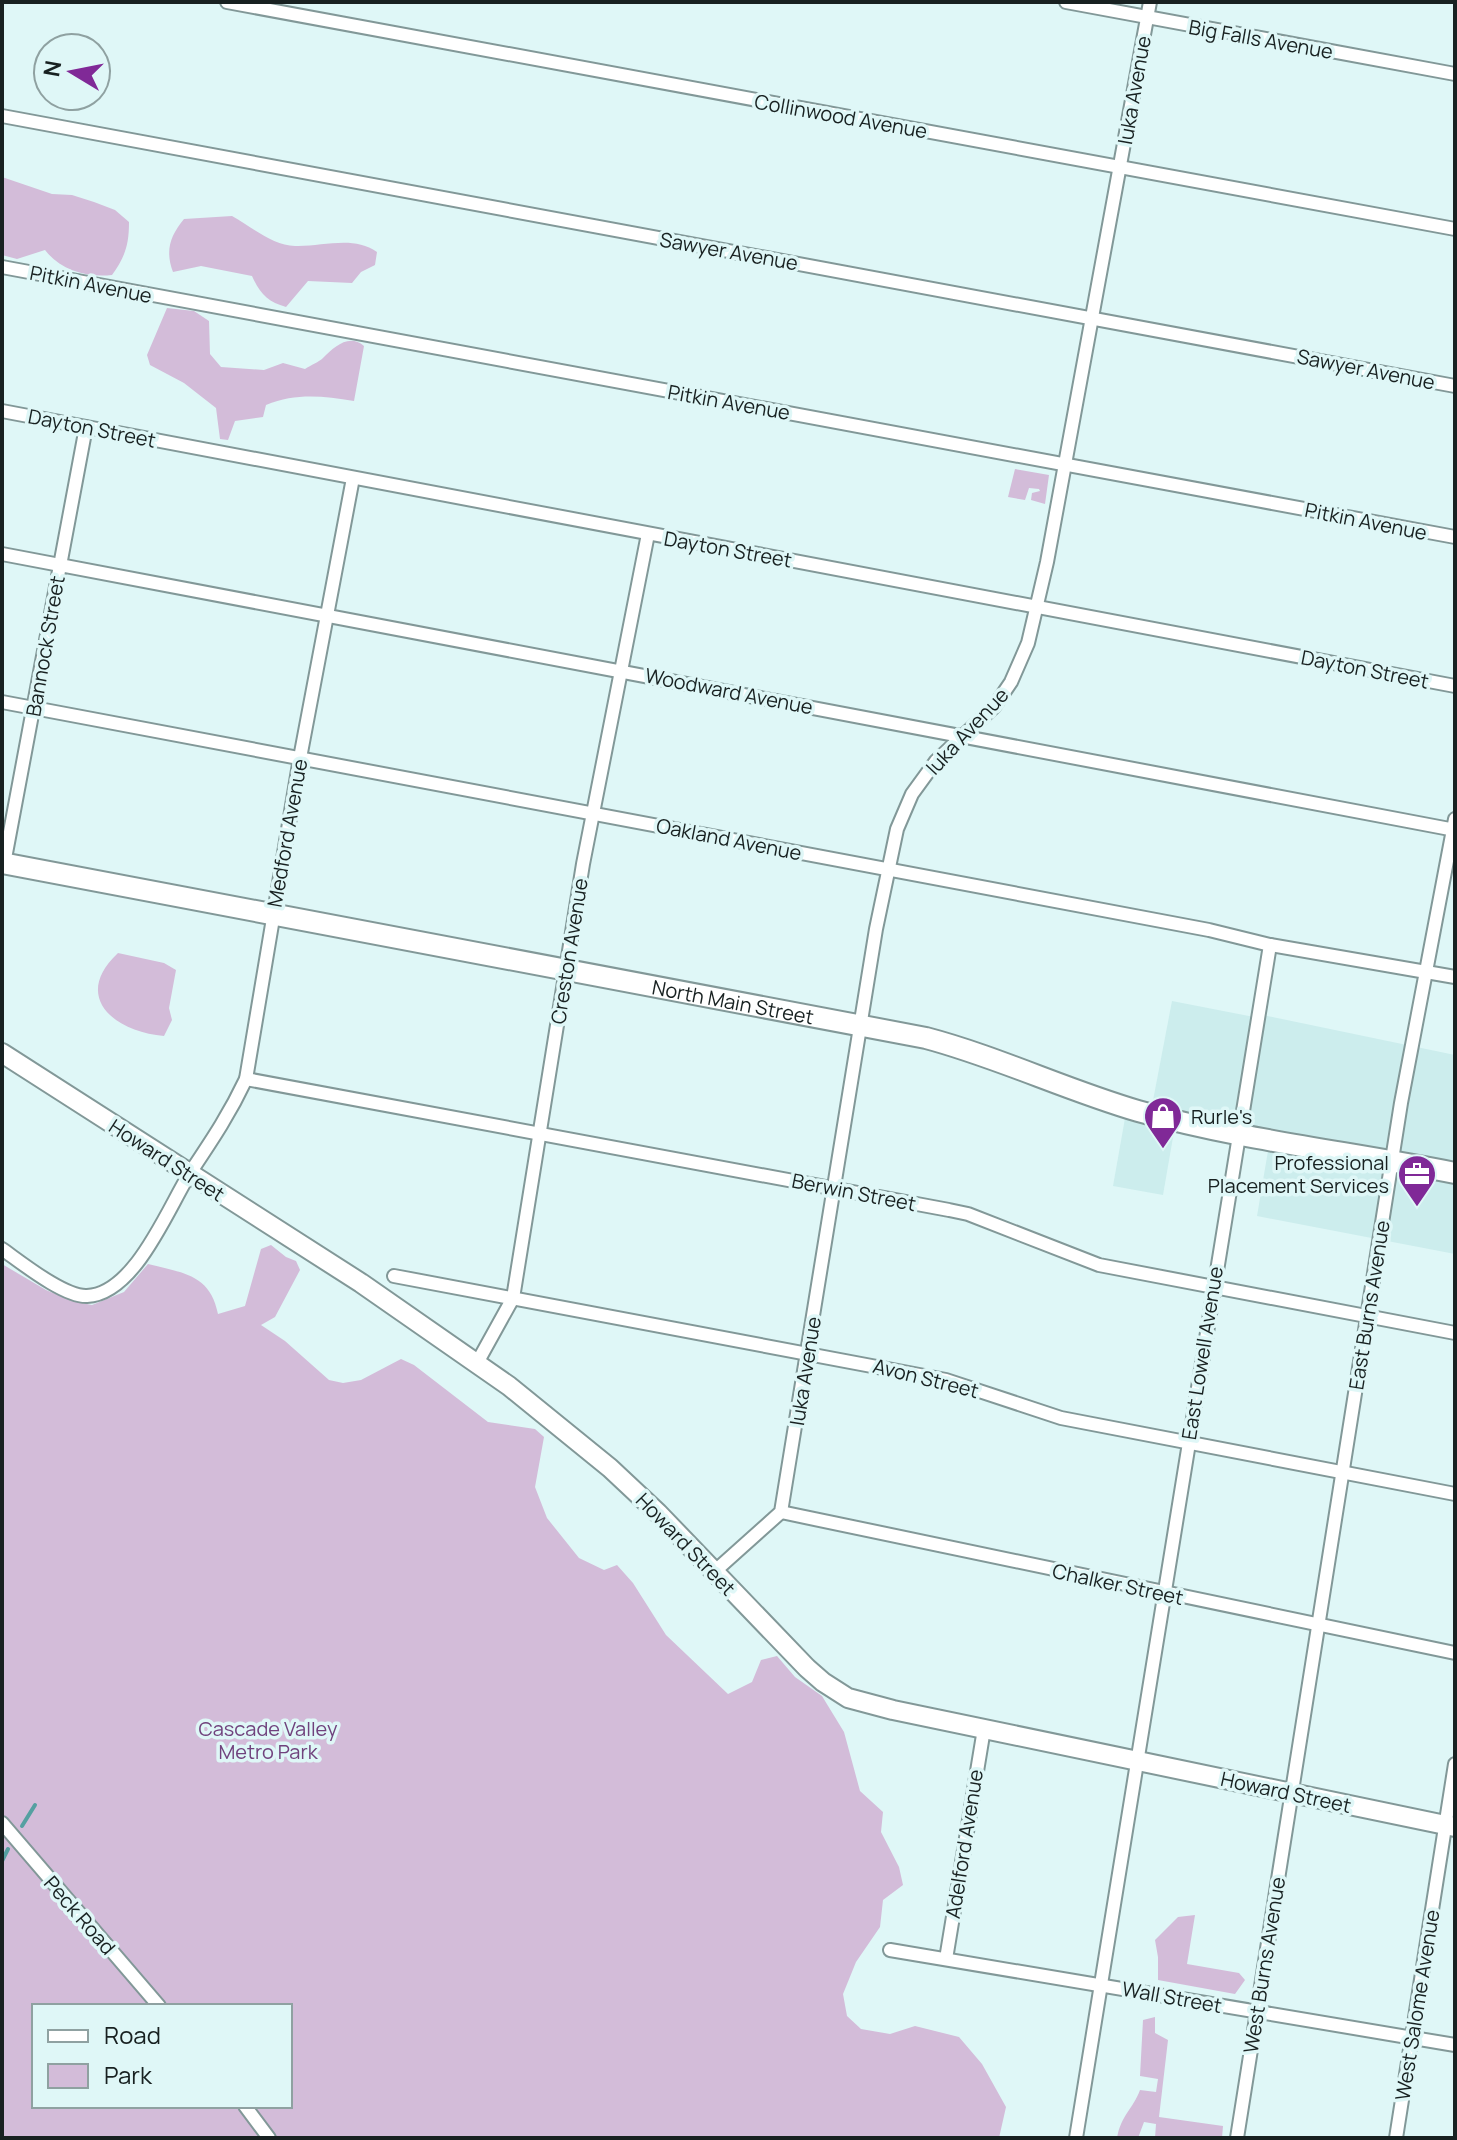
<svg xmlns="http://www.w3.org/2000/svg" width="1457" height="2140" font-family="Manrope,sans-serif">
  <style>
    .built { fill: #cceded }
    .green { fill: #d3bcd9; fill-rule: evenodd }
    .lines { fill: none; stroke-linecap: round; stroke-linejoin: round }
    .stream { stroke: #55a0a1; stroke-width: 4 }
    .minor-casing { stroke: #829898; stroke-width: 16 }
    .secondary-casing { stroke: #829898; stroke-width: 22 }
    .primary-casing { stroke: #829898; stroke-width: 24 }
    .minor { stroke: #fff; stroke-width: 12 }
    .secondary { stroke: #fff; stroke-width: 18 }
    .primary { stroke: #fff; stroke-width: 20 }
    .labels { text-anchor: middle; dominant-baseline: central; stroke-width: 7; stroke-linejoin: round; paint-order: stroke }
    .street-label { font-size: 20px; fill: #182121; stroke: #dff7f7 }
    .poi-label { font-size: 20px; fill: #182121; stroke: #dff7f7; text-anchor: start }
    .park-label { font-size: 20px; fill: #70427d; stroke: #dff7f7 }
  </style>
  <rect width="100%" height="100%" fill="#dff7f7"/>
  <g class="built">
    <path d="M 1172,1001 L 1254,1017 L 1236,1129 L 1151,1111 Z"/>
    <path d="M 1258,1014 L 1455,1055 L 1455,1254 L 1257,1216 L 1270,1139 L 1238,1132 Z"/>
    <path d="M 1127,1107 L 1176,1120 L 1163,1195 L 1113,1186 Z"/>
  </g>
  <g class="green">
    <path d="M 2,177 L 52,194 L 72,195 L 94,202 L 115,210 L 129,222 C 129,245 125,257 112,275 C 87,278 60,270 45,250 L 17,259 L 2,255 Z"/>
    <path d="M 232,216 C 250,226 273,246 295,246 C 322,247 353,235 377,252 L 375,265 L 361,272 L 352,283 L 308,281 L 286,307 C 268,302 260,294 252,276 L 201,266 L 173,272 C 165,251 170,236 184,219 Z"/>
    <path d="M 167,308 L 194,311 L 209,321 L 210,354 L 221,367 L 264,370 L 283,363 L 305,369 C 311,365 319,362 323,358 C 334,347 349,333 364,346 L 354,401 C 322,396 296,393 266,405 L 263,417 L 235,421 L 228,440 L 220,439 L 216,408 L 184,383 L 150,365 L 147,355 Z"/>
    <path d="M 1015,469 L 1049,475 L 1045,504 L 1031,500 L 1032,493 L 1040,491 L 1039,489 L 1029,488 L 1025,500 L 1008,497 Z"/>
    <path d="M 118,953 L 164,963 L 176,970 L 169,1008 L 172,1020 L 164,1036 C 115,1032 71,997 118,953 Z"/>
    <path d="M 271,1245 L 286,1257 L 296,1261 L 300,1270 L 275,1317 L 261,1325 L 285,1341 L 329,1380 L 343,1383 L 361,1380 L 401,1359 L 414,1365 L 488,1422 L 535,1429 L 544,1437 L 535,1487 L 547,1518 L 579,1558 L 604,1570 L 617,1565 L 633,1583 L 666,1635 L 728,1694 L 752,1682 L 761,1660 L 777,1656 L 795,1677 L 822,1696 L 844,1732 L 860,1791 L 883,1812 L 881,1832 L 899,1867 L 903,1885 L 883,1900 L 880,1927 L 856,1962 L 843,1994 L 847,2016 L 861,2029 L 890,2034 L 915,2026 L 959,2037 L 982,2064 L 1006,2107 L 999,2138 L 2,2138 L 2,1264 L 46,1290 L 72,1301 L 92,1305 L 124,1292 L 148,1264 C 183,1273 210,1274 218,1314 L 245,1306 L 261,1249 ZM 34,2006 L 290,2006 L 290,2106 L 34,2106 Z"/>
    <path d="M 1195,1915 L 1187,1964 L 1239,1973 L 1245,1980 L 1235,1994 L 1158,1980 L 1158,1957 L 1155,1940 L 1178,1917 Z"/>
    <path d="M 1155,2017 L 1155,2033 L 1168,2040 L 1159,2117 L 1223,2126 L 1222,2138 L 1155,2138 L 1156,2124 L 1144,2122 L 1138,2138 L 1117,2138 C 1121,2115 1133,2109 1140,2090 L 1156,2092 L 1158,2079 L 1140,2076 L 1143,2020 Z"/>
  </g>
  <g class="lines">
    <g class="stream">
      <path d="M 22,1826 L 35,1805"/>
      <path d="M 2,1861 L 8,1849"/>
    </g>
    <defs>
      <g id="minor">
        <path d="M 227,2 L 1455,229"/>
        <path d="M 1066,2 L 1455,74"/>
        <path d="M 2,116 L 1455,386"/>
        <path d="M 2,267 L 1455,537"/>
        <path d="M 2,411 L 1455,686"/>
        <path d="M 2,554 L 1455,830"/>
        <path d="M 2,702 L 1209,930 L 1270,945 L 1455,977"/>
        <path d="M 4,864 L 86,427"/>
        <path d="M 246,1079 L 949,1210 L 968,1214 L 1099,1265 L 1455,1333"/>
        <path d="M 2,1249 C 22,1263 64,1297 87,1296 C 135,1294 168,1208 190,1173 C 212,1140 229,1115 246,1079 L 300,758 L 353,478"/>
        <path d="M 394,1276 L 946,1380 L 1061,1418 L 1455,1494"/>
        <path d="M 477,1363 L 513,1298 L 583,864 L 648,534"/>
        <path d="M 781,1512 L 1455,1653"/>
        <path d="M 714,1572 L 781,1512 L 876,929 L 897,829 L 912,794 L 936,761 L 994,707 L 1011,682 L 1028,643 L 1047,562 L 1150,2"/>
        <path d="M 2,1823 L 159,2006"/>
        <path d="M 890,1950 L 1455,2045"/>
        <path d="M 946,1959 L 984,1729"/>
        <path d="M 245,2106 L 269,2138"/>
        <path d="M 1076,2138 L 1270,945"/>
        <path d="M 1237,2138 L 1401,1103 L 1455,819"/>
        <path d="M 1396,2138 L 1455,1764"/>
      </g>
      <path id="secondary" d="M 2,1053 L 361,1283 L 509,1386 L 610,1468 L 658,1513 L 807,1668 L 823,1682 L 848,1698 L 893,1710 L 1455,1827"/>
      <g id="primary">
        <path id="s1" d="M 2,863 L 926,1038 C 998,1057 1066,1090 1138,1111 C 1241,1140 1350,1152 1455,1173"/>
      </g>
    </defs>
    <use href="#minor" class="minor-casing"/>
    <use href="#secondary" class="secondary-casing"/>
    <use href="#primary" class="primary-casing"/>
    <use href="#minor" class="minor"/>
    <use href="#secondary" class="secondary"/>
    <use href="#primary" class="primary"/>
  </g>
  <defs>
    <symbol id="shop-pin" viewBox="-11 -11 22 30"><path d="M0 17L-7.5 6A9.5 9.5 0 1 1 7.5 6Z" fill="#802997" stroke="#dff7f7"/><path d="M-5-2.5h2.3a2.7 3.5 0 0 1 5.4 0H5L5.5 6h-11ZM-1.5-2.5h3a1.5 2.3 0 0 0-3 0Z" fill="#fff"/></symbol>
    <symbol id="office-pin" viewBox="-11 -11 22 30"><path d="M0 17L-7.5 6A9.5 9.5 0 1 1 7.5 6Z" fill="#802997" stroke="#dff7f7"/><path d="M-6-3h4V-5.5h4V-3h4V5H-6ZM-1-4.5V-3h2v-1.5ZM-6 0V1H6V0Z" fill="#fff"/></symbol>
  </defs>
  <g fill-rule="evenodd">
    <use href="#shop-pin" x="1141" y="1094" width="44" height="60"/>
    <use href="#office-pin" x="1395" y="1152" width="44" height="60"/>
  </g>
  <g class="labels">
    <g class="street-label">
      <text transform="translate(1261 39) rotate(10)">Big Falls Avenue</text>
      <text transform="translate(1134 90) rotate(-80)">Iuka Avenue</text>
      <text transform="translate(841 116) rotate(10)">Collinwood Avenue</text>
      <text transform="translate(729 251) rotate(10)">Sawyer Avenue</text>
      <text transform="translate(91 284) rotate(11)">Pitkin Avenue</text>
      <text transform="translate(1366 369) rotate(11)">Sawyer Avenue</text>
      <text transform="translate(729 402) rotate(10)">Pitkin Avenue</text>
      <text transform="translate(92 428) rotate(11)">Dayton Street</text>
      <text transform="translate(1366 521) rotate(11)">Pitkin Avenue</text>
      <text transform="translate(728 549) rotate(10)">Dayton Street</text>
      <text transform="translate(45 646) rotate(-80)">Bannock Street</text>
      <text transform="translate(1365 669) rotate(11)">Dayton Street</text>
      <text transform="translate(729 691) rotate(11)">Woodward Avenue</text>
      <text transform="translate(967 731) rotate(-47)">Iuka Avenue</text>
      <text transform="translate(287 833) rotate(-80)">Medford Avenue</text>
      <text transform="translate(729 839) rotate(11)">Oakland Avenue</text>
      <text transform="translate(569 951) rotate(-81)">Creston Avenue</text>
      <text stroke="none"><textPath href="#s1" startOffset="744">North Main Street</textPath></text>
      <text transform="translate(167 1160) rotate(33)">Howard Street</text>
      <text transform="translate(854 1192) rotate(11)">Berwin Street</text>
      <text transform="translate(1369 1305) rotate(-81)">East Burns Avenue</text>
      <text transform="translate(1202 1353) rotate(-81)">East Lowell Avenue</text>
      <text transform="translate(805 1371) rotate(-81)">Iuka Avenue</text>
      <text transform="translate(926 1378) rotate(14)">Avon Street</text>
      <text transform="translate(686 1544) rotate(46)">Howard Street</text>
      <text transform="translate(1118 1584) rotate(12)">Chalker Street</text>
      <text transform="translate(1286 1792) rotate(12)">Howard Street</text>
      <text transform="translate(964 1844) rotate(-81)">Adelford Avenue</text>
      <text transform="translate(80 1915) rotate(49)">Peck Road</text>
      <text transform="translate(1264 1965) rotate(-81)">West Burns Avenue</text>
      <text transform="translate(1172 1997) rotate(10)">Wall Street</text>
      <text transform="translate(1417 2005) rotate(-81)">West Salome Avenue</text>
    </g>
    <g class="poi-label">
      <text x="1191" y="1116">Rurle's</text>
      <text x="1389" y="1162" text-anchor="end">Professional<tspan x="1389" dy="23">Placement Services</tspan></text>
    </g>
    <g class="park-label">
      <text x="268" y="1728">Cascade Valley<tspan x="268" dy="23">Metro Park</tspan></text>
    </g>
  </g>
  <rect width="1457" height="2140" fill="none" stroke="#182121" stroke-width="8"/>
  <rect x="32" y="2004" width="260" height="104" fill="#dff7f7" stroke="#8fa1a1" stroke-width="2"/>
  <rect x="48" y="2030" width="40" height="12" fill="#ffffff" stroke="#8fa1a1" stroke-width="2"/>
  <text x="104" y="2044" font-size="24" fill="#182121">Road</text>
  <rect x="48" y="2064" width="40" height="24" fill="#d3bcd9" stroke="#8fa1a1" stroke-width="2"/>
  <text x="104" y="2084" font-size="24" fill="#182121">Park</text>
  <g transform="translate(72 72) rotate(280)"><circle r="38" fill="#dff7f7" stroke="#8fa1a1" stroke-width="2"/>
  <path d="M0-6L14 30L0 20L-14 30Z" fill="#802997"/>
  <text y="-12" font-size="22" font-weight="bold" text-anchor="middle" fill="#182121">N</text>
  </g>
</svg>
